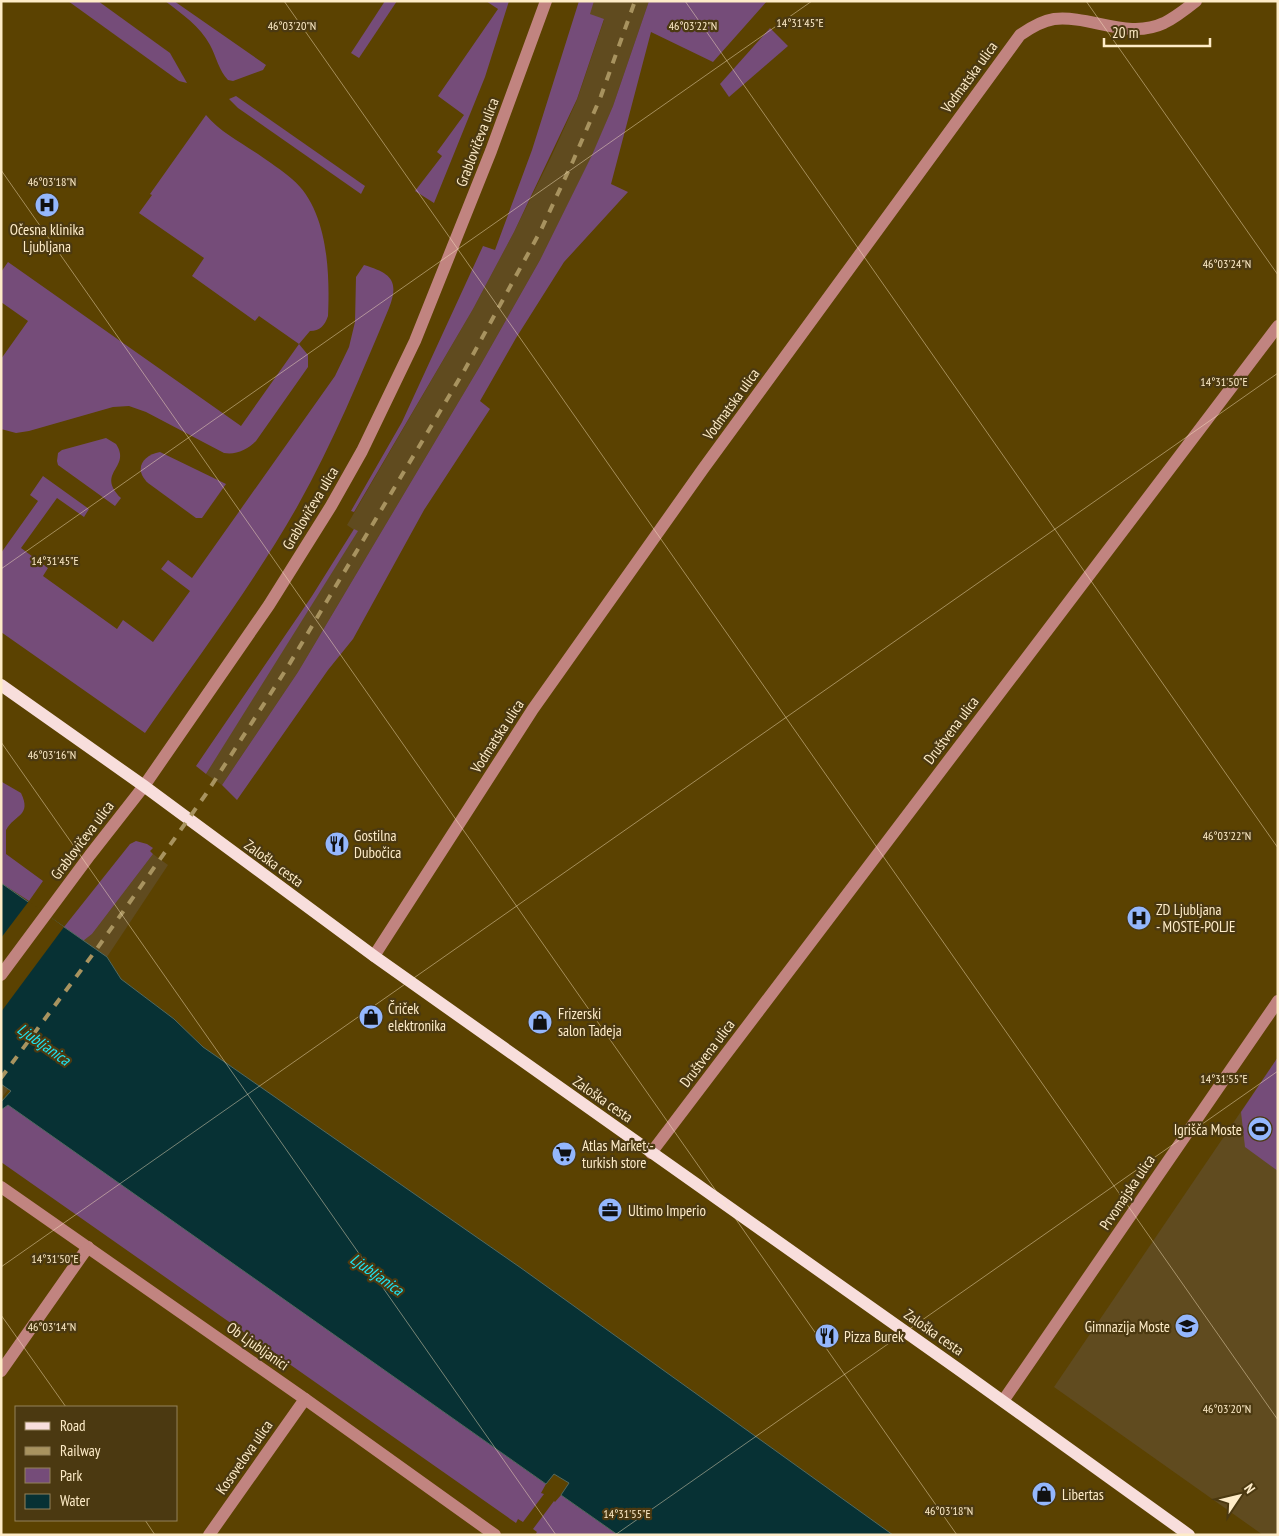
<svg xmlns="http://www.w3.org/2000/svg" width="1279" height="1536" font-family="'PT Sans Narrow',sans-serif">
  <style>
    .built { fill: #604b1f }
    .green { fill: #754c79 }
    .water { fill: #073134; stroke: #516960 }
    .pier { fill: #5b4201 }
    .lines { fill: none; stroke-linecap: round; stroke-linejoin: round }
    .minor { stroke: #c18480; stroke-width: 12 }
    .major { stroke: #f8dedc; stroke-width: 12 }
    .rail { stroke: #a8935f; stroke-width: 4; stroke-dasharray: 9 9; stroke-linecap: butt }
    .ticks { fill: none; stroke: #feecc8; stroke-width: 1; stroke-opacity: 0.45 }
    .labels { text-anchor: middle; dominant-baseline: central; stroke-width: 4.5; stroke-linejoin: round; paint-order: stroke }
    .street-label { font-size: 15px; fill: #feecc8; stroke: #4b3911 }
    .poi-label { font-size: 15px; fill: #feecc8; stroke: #4b3911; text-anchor: start }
    .water-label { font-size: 16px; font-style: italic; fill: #1de5f4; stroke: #4b3911 }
    .ticks-label { font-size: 12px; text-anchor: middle; fill: #feecc8; stroke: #4b3911; stroke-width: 4.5; stroke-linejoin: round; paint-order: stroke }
  </style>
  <rect width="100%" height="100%" fill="#5b4201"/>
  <g class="built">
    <path d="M 594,1 L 649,1 L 613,106 L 592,156 L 540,260 L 480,366 L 298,672 L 222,785 L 206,774 L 357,532 L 347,525 L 473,309 L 514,232 L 552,155 L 577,100 L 604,20 L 589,14 Z"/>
    <path d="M 153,854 L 168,865 L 107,957 L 1,1099 L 1,1055 L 83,941 L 92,934 Z"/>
    <path d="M 1278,1057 L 1278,1535 L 1263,1535 L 1054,1387 Z"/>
  </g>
  <g class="green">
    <path d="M 68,1 L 98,1 L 170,53 L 187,83 L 179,81 Z"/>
    <path d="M 165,1 L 174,1 L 266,65 L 263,70 L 233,81 L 228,80 C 219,71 216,56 210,45 C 200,26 182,14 165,1 Z"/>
    <path d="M 385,1 L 397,1 L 359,58 L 351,53 Z"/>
    <path d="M 486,1 L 509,1 L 485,77 L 434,203 L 415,191 L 442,156 L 437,152 L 464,115 L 438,96 L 498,9 Z"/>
    <path d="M 579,1 L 594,1 L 590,14 L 604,19 L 577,99 L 514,232 L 473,309 L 354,512 L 351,511 L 402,422 L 483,246 L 495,250 L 532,150 Z"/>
    <path d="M 649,1 L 767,1 L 713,62 L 651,32 L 611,184 L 628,192 L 564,262 L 516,338 L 480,401 L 490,409 L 424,510 L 353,639 L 328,670 L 237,800 L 222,785 L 298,672 L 480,366 L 540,260 L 592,155 L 613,106 Z"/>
    <path d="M 770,28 L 788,46 L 729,97 L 720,84 Z"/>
    <path d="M 236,96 L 365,186 L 361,194 L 238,108 L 229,99 Z"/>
    <path d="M 206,115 C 219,131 240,142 258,154 C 269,162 282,170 292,179 C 328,209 330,273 328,316 C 325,325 320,331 310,331 L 299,344 L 308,355 L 308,367 L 256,441 C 247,450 236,455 224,453 L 146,412 L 129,406 L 113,407 L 29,431 L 16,433 L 1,429 L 1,359 L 28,321 L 1,302 L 1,272 L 8,262 L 241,426 L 299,344 L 259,316 L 255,321 L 192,276 L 204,258 L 139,213 L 152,195 L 150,194 Z"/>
    <path d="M 364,265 C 390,273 400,280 389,308 C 361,375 333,443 297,507 C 252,586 197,658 145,733 L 1,632 L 1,553 L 38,501 L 30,495 L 43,476 L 89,509 L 84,517 L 57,498 L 21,548 L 48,568 L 43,576 L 117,629 L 123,620 L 153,642 L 190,591 L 161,569 L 168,560 L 192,578 L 335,376 L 349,347 L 355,322 L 356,277 Z"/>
    <path d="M 106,438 L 116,444 C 132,468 95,472 121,498 L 115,506 L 58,465 L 57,461 L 58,453 L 62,450 Z"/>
    <path d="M 160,452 L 226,484 L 202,518 L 196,518 L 148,483 C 133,469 143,455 160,452 Z"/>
    <path d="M 354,529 L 358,531 L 206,774 L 196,766 L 312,596 Z"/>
    <path d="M 2,782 L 21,793 C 32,816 15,814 6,830 L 6,854 L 43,881 L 29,901 L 1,883 Z"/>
    <path d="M 136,841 L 147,844 L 153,848 L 150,851 L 153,854 L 92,934 L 83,941 L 64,927 L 130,844 Z"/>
    <path d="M 1278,1057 L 1278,1171 L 1245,1147 L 1241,1112 Z"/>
    <path d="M 8,1104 L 546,1484 L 541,1493 L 544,1494 L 523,1522 L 518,1519 L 516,1523 L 1,1162 L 1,1110 Z"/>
    <path d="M 561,1495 L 618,1535 L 535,1535 L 537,1532 L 533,1529 L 554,1501 L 555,1502 Z"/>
  </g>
  <path class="water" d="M 1,883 L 107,957 L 121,979 L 174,1019 L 203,1047 L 521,1268 L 893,1535 L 618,1535 L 561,1495 L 569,1483 L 554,1474 L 546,1484 L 8,1105 L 1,1110 L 1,1102 L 11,1091 L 1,1084 Z"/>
  <path class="pier" d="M 29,901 L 64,927 L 1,1012 L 1,938 Z"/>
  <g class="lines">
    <g class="minor">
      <path d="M 374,956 L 533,709 L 703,469 L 1020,35 C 1030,28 1041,21 1054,19 C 1091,15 1128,40 1164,23 C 1176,17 1186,9 1196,1"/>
      <path d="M 1,975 L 90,855 L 144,786 L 269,605 L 331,506 L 362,451 L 415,341 L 491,151 L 546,1"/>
      <path d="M 651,1153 L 1278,326"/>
      <path d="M 1,1187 L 305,1399 L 495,1535"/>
      <path d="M 1,1371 L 88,1247"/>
      <path d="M 1003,1401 L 1278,1001"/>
      <path d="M 209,1535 L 305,1399"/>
    </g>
    <path class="major" d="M 1,685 L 144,786 L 374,956 L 958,1369 L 1189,1535"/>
    <path class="rail" d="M 1,1078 L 96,950 L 206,794 L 287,668 L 464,371 L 541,230 L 573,161 L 601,96 L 635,1"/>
  </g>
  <path class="ticks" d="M 284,1 L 1278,1420M 685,1 L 1278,848M 1086,1 L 1278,275M 1,170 L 957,1535M 1,569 L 812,1M 1,742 L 556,1535M 1,1267 L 1278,373M 1,1315 L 66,1407M 145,1520 L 155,1535M 615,1535 L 1278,1071"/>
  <defs>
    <symbol id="hospital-disc" viewBox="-11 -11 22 22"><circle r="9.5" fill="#94b7fd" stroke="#4b3911"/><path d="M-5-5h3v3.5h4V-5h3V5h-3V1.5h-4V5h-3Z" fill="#111"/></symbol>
    <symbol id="restaurant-disc" viewBox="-11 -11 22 22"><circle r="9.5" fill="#94b7fd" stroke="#4b3911"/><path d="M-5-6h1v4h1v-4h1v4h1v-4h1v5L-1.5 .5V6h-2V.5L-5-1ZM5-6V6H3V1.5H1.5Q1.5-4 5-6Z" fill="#111"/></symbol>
    <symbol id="shop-disc" viewBox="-11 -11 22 22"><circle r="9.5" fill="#94b7fd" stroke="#4b3911"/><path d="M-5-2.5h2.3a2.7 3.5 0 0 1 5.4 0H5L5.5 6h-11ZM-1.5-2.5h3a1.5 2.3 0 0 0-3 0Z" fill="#111"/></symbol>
    <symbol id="stadium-disc" viewBox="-11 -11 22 22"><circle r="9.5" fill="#94b7fd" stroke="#4b3911"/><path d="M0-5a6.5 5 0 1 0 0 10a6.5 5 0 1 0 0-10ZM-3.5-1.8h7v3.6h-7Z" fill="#111"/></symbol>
    <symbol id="supermarket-disc" viewBox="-11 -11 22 22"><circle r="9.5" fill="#94b7fd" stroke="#4b3911"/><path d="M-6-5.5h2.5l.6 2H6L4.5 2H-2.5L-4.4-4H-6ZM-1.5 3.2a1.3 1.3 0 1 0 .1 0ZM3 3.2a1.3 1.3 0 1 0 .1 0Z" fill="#111"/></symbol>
    <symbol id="office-disc" viewBox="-11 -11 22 22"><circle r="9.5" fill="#94b7fd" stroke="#4b3911"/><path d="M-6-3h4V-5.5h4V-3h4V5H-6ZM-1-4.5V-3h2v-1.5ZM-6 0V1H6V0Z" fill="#111"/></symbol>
    <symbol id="school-disc" viewBox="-11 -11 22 22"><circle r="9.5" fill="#94b7fd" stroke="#4b3911"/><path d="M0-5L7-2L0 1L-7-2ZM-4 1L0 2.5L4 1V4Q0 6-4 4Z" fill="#111"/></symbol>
  </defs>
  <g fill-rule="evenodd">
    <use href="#hospital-disc" x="33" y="191" width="28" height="28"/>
    <use href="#restaurant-disc" x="323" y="830" width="28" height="28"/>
    <use href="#hospital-disc" x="1125" y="904" width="28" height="28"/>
    <use href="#shop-disc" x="357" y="1003" width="28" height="28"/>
    <use href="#shop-disc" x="526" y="1008" width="28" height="28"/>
    <use href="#stadium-disc" x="1246" y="1115" width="28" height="28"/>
    <use href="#supermarket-disc" x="550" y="1140" width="28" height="28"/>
    <use href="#office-disc" x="596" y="1196" width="28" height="28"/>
    <use href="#school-disc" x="1173" y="1312" width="28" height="28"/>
    <use href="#restaurant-disc" x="813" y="1322" width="28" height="28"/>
    <use href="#shop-disc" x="1030" y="1480" width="28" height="28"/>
  </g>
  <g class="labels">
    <g class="street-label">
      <text transform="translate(969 77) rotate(-54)">Vodmatska ulica</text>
      <text transform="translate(477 142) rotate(-69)">Grablovičeva ulica</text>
      <text transform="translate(731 404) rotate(-54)">Vodmatska ulica</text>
      <text transform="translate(310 508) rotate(-59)">Grablovičeva ulica</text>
      <text transform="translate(951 730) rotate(-53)">Društvena ulica</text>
      <text transform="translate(497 736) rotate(-57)">Vodmatska ulica</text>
      <text transform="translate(82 840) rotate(-53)">Grablovičeva ulica</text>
      <text transform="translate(274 863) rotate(36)">Zaloška cesta</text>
      <text transform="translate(707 1053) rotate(-53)">Društvena ulica</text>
      <text transform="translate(603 1099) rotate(35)">Zaloška cesta</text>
      <text transform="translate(1127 1192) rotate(-56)">Prvomajska ulica</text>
      <text transform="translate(934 1332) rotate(35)">Zaloška cesta</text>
      <text transform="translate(258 1346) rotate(35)">Ob Ljubljanici</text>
      <text transform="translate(244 1457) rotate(-55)">Kosovelova ulica</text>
    </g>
    <g class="poi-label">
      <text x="47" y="229" text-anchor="middle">Očesna klinika<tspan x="47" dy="17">Ljubljana</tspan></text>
      <text x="354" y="835">Gostilna<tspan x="354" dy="17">Dubočica</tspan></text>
      <text x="1156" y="909">ZD Ljubljana<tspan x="1156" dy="17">- MOSTE-POLJE</tspan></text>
      <text x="388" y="1008">Čriček<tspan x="388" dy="17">elektronika</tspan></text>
      <text x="558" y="1013">Frizerski<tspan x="558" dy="17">salon Tadeja</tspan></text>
      <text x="1242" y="1129" text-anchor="end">Igrišča Moste</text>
      <text x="582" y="1145">Atlas Market -<tspan x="582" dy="17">turkish store</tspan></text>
      <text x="628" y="1210">Ultimo Imperio</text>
      <text x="1170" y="1326" text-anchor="end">Gimnazija Moste</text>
      <text x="844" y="1336">Pizza Burek</text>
      <text x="1062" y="1494">Libertas</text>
    </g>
    <g class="water-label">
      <text transform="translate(44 1044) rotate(35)">Ljubljanica</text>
      <text transform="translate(377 1274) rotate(35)">Ljubljanica</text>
    </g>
  </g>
  <g class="ticks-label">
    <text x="800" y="27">14°31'45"E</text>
    <text x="292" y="30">46°03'20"N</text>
    <text x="693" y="30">46°03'22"N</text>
    <text x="52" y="186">46°03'18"N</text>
    <text x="1227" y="268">46°03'24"N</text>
    <text x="1224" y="386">14°31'50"E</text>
    <text x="55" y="565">14°31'45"E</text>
    <text x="52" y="759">46°03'16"N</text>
    <text x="1227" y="840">46°03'22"N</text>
    <text x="1224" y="1083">14°31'55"E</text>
    <text x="55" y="1263">14°31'50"E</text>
    <text x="52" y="1331">46°03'14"N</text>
    <text x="1227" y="1413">46°03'20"N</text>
    <text x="949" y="1515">46°03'18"N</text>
    <text x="627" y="1518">14°31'55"E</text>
  </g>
  <rect width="1279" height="1536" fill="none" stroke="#feecc8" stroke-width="5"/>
  <rect x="15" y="1406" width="162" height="115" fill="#4b3911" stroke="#93815a"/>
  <rect x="25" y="1422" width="25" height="8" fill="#f8dedc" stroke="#93815a"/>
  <text x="60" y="1431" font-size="15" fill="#feecc8">Road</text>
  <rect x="25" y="1447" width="25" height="8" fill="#a8935f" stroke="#93815a"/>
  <text x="60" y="1456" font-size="15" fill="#feecc8">Railway</text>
  <rect x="25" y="1468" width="25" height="15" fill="#754c79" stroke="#93815a"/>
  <text x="60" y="1481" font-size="15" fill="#feecc8">Park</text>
  <rect x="25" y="1494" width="25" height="15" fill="#073134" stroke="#93815a"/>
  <text x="60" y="1506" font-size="15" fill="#feecc8">Water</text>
  <g transform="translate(1239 1496) rotate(55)" stroke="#4b3911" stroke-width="4" paint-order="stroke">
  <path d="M0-4L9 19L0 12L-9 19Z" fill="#feecc8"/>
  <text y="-8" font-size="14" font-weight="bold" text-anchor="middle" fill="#feecc8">N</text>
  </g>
  <path d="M1104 38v8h106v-8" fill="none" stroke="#feecc8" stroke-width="2.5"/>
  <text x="1112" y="38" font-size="15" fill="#feecc8" stroke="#4b3911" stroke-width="4" paint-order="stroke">20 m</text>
</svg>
